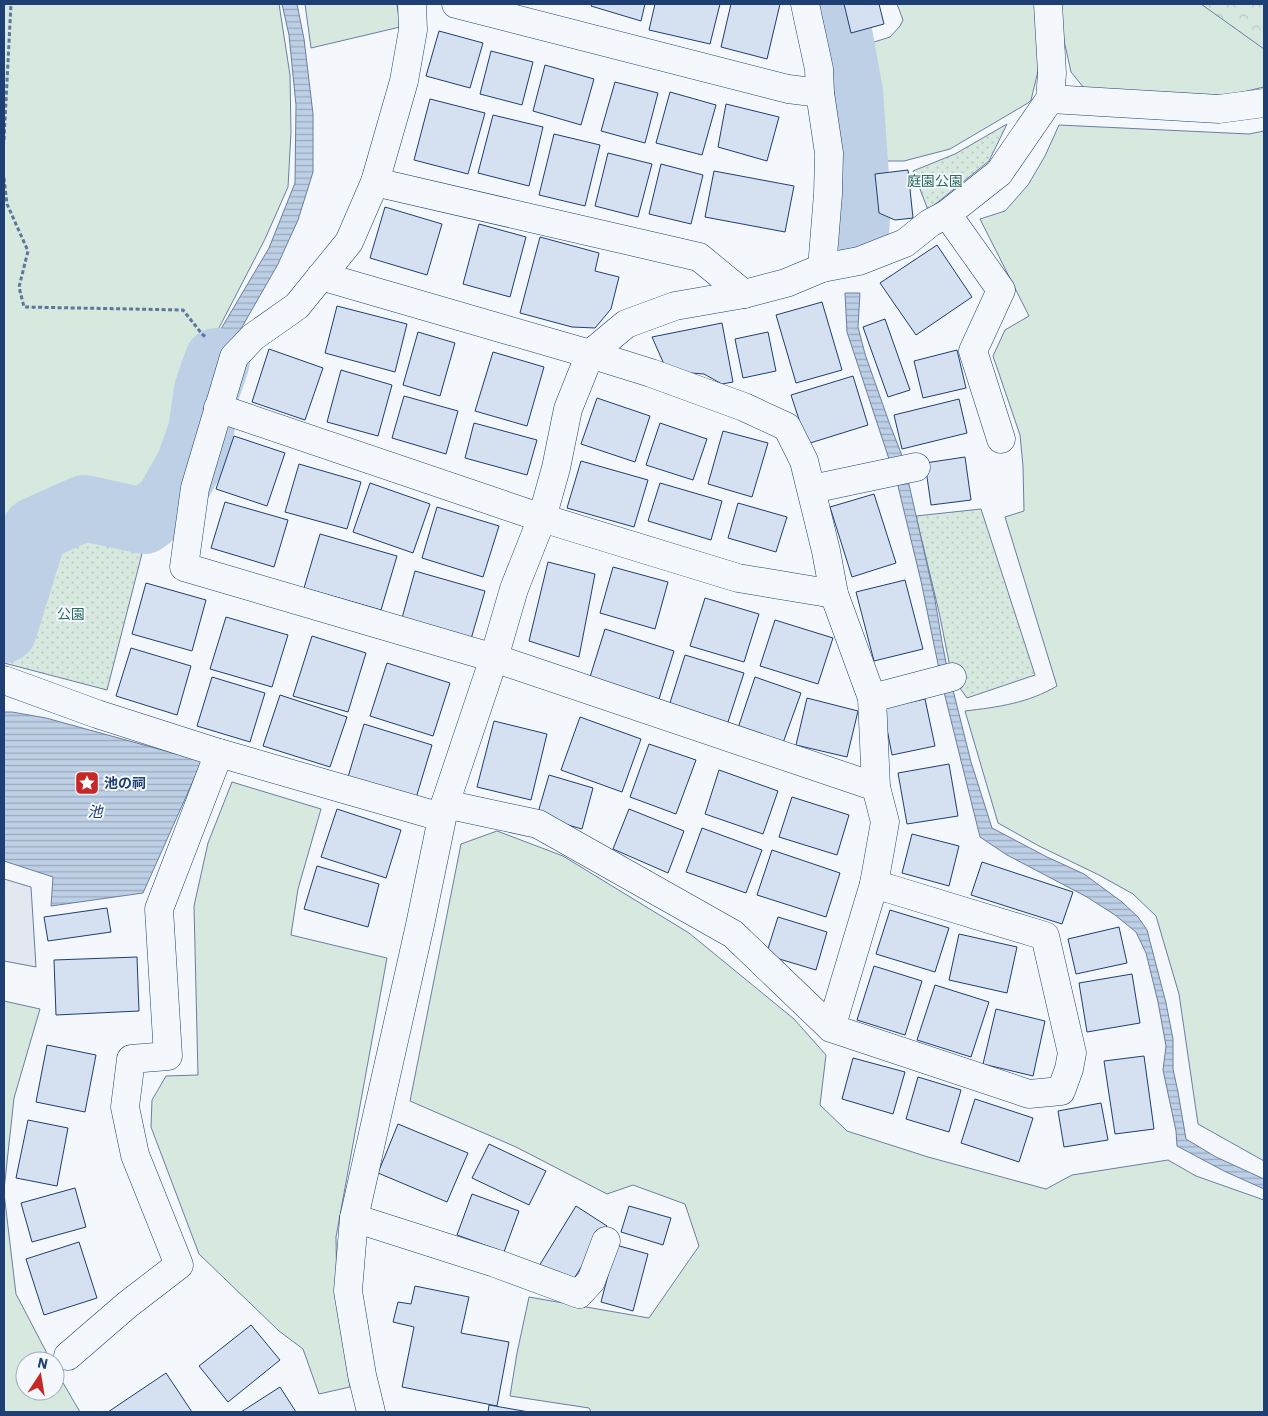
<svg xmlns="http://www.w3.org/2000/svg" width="1268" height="1416" font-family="'IBM Plex Sans','Noto Sans JP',sans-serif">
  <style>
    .grass { fill: #d7e8df; stroke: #687fa3 }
    .forest { fill: url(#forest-crowns); stroke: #687fa3 }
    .park { fill: url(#park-dots); stroke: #687fa3 }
    .parking { fill: #e3e8f0; stroke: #687fa3 }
    .water { fill: url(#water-rules); stroke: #687fa3 }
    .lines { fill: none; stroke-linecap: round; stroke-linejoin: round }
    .river { stroke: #bed0e5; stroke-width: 66 }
    .building { fill: #d5e0f0; stroke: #1d3f73 }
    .street-casing { stroke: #1d3f73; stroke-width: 29 }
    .path { stroke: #5e769c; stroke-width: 3; stroke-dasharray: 4 2.5; stroke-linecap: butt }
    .street { stroke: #f4f7fb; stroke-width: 28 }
    .labels { text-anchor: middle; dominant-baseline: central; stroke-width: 4; stroke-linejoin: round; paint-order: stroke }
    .park-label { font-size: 14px; fill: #2c6c60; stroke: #f4f7fb }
    .poi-label { font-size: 14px; font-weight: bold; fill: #1d3f73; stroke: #f4f7fb; text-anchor: start }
    .water-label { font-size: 15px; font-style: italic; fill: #1d3f73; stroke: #f4f7fb }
  </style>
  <defs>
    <pattern id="forest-crowns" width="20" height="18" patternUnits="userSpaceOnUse" patternTransform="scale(1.25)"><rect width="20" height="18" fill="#d7e8df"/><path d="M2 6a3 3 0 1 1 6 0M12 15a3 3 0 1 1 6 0" fill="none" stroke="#b8c8c3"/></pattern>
    <pattern id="park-dots" width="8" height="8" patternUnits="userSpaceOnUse" patternTransform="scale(1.25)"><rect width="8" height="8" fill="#d7e8df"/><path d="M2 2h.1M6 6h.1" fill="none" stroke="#b8c8c3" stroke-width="1.8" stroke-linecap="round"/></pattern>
    <pattern id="water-rules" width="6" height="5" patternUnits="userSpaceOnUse" patternTransform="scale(1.25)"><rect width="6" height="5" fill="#bed0e5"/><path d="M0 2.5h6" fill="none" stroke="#9aaabe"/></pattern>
  </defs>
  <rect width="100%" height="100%" fill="#f4f7fb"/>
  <g class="grass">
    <path d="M 4,4 L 279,4 L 290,75 L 291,132 L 288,187 L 265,239 L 192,380 L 182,426 L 184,454 L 163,482 L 129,494 L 92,491 L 26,520 L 4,596 Z"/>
    <path d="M 305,4 L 397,4 L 400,27 L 311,48 Z"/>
    <path d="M 897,4 L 1036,4 L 1038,71 L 1031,100 L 1028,103 L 950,149 L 904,161 L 868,161 L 858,47 L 890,37 L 900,26 L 903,20 Z"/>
    <path d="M 1056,4 L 1264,4 L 1264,87 L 1230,95 L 1106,96 L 1084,88 L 1071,72 Z"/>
    <path d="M 1059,125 L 1249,134 L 1264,131 L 1264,1161 L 1198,1124 L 1179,994 L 1156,916 L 1133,894 L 1099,875 L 1039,846 L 998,823 L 965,711 C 999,707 1028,703 1057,686 L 1005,517 L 1024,511 L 1023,466 L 1020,435 L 993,356 L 1005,330 L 1029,316 L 980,219 L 1005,211 L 1028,185 L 1045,156 Z"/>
    <path d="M 232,782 L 321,809 L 298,889 L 291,935 L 387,958 L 336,1237 L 337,1303 L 350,1387 L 319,1394 L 303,1349 L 279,1331 L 199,1254 L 151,1127 L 152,1100 L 166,1076 L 198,1075 L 194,906 L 208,843 Z"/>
    <path d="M 497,831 L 563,856 L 689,933 L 794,1019 L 826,1055 L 820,1105 L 847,1131 L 928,1157 L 1046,1189 L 1072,1175 L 1168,1160 L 1196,1176 L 1264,1200 L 1264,1412 L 591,1412 L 589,1408 L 510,1396 L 517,1353 L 529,1297 L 649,1318 L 699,1246 L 685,1204 L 633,1185 L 607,1194 L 516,1147 L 410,1101 L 461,844 Z"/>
    <path d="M 4,1001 L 40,1009 L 14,1098 L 4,1190 Z"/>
    <path d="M 4,1193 L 16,1294 L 51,1361 L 25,1361 L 25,1391 L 55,1391 L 55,1369 L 80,1412 L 4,1412 Z"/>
  </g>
  <path class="forest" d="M 1201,4 L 1264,4 L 1264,49 Z"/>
  <g class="park">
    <path d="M 1007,124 L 989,161 L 928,210 L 913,171 L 955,154 Z"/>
    <path d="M 981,509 L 1035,675 L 967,698 L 952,677 L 939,612 L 916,516 Z"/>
    <path d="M 87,523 L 146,538 L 107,690 L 4,663 L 28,566 L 49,540 Z"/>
  </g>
  <path class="parking" d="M 4,879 L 31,887 L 36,967 L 4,961 Z"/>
  <g class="water">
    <path d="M 282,4 L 297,4 L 304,39 L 313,114 L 313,172 L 298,220 L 278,264 L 238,334 L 232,341 L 218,334 L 269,248 L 295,183 L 296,105 L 289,35 Z"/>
    <path d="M 820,4 L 838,4 L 847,34 L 860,136 L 866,214 L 848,233 L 841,102 L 837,63 L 827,38 Z"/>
    <path d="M 845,293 L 860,293 L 858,327 L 865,354 L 890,425 L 903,458 L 889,459 L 847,332 Z"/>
    <path d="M 908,480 L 935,600 L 942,642 L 948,673 L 940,674 L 921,581 L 897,482 Z"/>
    <path d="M 953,690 L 971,762 L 992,828 L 1047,857 L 1084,874 L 1122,902 L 1138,917 L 1147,930 L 1166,1003 L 1173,1039 L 1173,1069 L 1178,1092 L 1186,1139 L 1216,1157 L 1264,1179 L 1264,1189 L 1224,1171 L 1177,1146 L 1176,1131 L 1163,1070 L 1166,1046 L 1158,1002 L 1146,953 L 1136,932 L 1115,915 L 1087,897 L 1007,855 L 980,837 L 944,692 Z"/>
    <path d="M 4,712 L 12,712 L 46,718 L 202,761 L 143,893 L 51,906 L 53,877 L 4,861 Z"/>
  </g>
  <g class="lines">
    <g class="river">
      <path d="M 832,4 L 839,32 L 850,92 L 858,205 L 856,232"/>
      <path d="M 4,630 L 35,530 L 84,508 L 144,521 L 167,504 L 189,465 L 201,431 L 207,390 L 217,361"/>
    </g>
  </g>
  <g class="building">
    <path d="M 592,4 L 645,4 L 641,21 L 591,6 Z"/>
    <path d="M 655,4 L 720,4 L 710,44 L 649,30 Z"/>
    <path d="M 731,4 L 780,4 L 767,59 L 721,47 Z"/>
    <path d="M 844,4 L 879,4 L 884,24 L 851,33 Z"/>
    <path d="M 439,31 L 483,43 L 470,88 L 426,76 Z"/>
    <path d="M 491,51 L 533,62 L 522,105 L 480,94 Z"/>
    <path d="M 545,65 L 594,79 L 581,125 L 533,111 Z"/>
    <path d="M 615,82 L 658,93 L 645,143 L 601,131 Z"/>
    <path d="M 670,92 L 716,105 L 702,155 L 656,143 Z"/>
    <path d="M 430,99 L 485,113 L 468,174 L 414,160 Z"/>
    <path d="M 726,104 L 779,117 L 767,161 L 718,147 Z"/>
    <path d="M 493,115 L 543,127 L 529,186 L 478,173 Z"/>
    <path d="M 554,134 L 600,145 L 585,206 L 539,195 Z"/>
    <path d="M 608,153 L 652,164 L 638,217 L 595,206 Z"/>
    <path d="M 661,164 L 703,175 L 691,224 L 649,214 Z"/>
    <path d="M 908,170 L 913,218 L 895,220 L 879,213 L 875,174 Z"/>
    <path d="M 714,171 L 794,186 L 785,232 L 705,217 Z"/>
    <path d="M 385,207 L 442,224 L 427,275 L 370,258 Z"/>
    <path d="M 479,224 L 526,237 L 510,297 L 463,284 Z"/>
    <path d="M 540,237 L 599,253 L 595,271 L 619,277 L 611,309 L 595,328 L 572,327 L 520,313 Z"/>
    <path d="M 937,245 L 972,297 L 916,335 L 880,283 Z"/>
    <path d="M 822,302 L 842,370 L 796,383 L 776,315 Z"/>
    <path d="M 337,306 L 407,324 L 395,372 L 325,353 Z"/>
    <path d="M 885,319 L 910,390 L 888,397 L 863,327 Z"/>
    <path d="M 722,323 L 733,382 L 722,384 L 704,374 L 667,371 L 652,337 Z"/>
    <path d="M 418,332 L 455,343 L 440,396 L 403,385 Z"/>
    <path d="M 768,332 L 776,371 L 743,378 L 735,339 Z"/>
    <path d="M 269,349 L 323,368 L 305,420 L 252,402 Z"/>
    <path d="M 957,350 L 966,388 L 923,398 L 914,361 Z"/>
    <path d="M 493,352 L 544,367 L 527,426 L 475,411 Z"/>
    <path d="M 341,370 L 392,385 L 378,436 L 327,422 Z"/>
    <path d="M 853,376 L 868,425 L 807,444 L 791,395 Z"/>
    <path d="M 404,396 L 458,411 L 446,454 L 392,438 Z"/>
    <path d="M 597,398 L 650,416 L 635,462 L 581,444 Z"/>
    <path d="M 959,399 L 967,433 L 902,449 L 894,415 Z"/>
    <path d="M 474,423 L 537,440 L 527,475 L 465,458 Z"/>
    <path d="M 660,423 L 707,439 L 693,480 L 646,465 Z"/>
    <path d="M 723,431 L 768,443 L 752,497 L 708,484 Z"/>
    <path d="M 234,436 L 285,453 L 267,506 L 216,489 Z"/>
    <path d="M 965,457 L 971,500 L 931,505 L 925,463 Z"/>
    <path d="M 581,461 L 648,480 L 634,527 L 567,508 Z"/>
    <path d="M 299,464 L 361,482 L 347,529 L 285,512 Z"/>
    <path d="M 370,483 L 430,504 L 413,553 L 353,532 Z"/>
    <path d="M 660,483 L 722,501 L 711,540 L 648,521 Z"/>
    <path d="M 874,494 L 896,563 L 852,577 L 830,507 Z"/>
    <path d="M 225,502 L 288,520 L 274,567 L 211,548 Z"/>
    <path d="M 738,503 L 787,517 L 776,552 L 728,538 Z"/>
    <path d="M 437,507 L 499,526 L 483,577 L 422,558 Z"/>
    <path d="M 320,534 L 397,556 L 381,610 L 304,588 Z"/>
    <path d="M 548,562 L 595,574 L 579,657 L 529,641 Z"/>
    <path d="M 613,567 L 668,582 L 655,629 L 600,613 Z"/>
    <path d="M 415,571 L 485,591 L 471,639 L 402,618 Z"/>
    <path d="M 905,580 L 923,649 L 874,661 L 856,592 Z"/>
    <path d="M 146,583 L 206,600 L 192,651 L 132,634 Z"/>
    <path d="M 705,598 L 759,614 L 744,662 L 690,646 Z"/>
    <path d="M 226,617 L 288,635 L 272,687 L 210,669 Z"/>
    <path d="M 775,620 L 833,638 L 818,684 L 760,666 Z"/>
    <path d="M 605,629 L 674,651 L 659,699 L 590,677 Z"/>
    <path d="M 312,636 L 366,653 L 348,712 L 293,696 Z"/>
    <path d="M 131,648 L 191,666 L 177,715 L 116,696 Z"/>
    <path d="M 685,655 L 744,673 L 727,725 L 669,706 Z"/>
    <path d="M 387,663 L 450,683 L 433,736 L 370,716 Z"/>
    <path d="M 212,677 L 265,693 L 250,742 L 197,726 Z"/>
    <path d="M 755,677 L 801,693 L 783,743 L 738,728 Z"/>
    <path d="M 280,695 L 347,717 L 330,767 L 263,746 Z"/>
    <path d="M 807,698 L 858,711 L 847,757 L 796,745 Z"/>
    <path d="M 925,699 L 935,746 L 892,755 L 883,708 Z"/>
    <path d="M 580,717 L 641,739 L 622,792 L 561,770 Z"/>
    <path d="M 494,721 L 547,734 L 531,800 L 477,787 Z"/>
    <path d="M 364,724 L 432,745 L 416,798 L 348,777 Z"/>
    <path d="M 649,744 L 696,760 L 676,814 L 630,797 Z"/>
    <path d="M 949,764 L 958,816 L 907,824 L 898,773 Z"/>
    <path d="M 719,770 L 778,791 L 763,834 L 705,814 Z"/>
    <path d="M 549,775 L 593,788 L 582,829 L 537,816 Z"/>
    <path d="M 792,797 L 849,815 L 837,855 L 779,837 Z"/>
    <path d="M 337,809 L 401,830 L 386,878 L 321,857 Z"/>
    <path d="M 629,809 L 684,831 L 668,873 L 613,849 Z"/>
    <path d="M 702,828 L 762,850 L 746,893 L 686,872 Z"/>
    <path d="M 912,834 L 959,846 L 949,886 L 902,873 Z"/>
    <path d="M 772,850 L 840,873 L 826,917 L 757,895 Z"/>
    <path d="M 982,862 L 1073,892 L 1062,924 L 971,895 Z"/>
    <path d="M 317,866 L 379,884 L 368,927 L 304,909 Z"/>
    <path d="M 107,908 L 111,932 L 48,941 L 44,917 Z"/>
    <path d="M 890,910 L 949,928 L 935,972 L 876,954 Z"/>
    <path d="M 778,917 L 827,932 L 816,970 L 766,955 Z"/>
    <path d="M 1119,927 L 1127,963 L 1076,974 L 1068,939 Z"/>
    <path d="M 959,934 L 1017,947 L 1007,993 L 949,980 Z"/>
    <path d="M 137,957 L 139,1011 L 56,1015 L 54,960 Z"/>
    <path d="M 874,966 L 922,981 L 905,1035 L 857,1020 Z"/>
    <path d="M 1132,974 L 1140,1023 L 1087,1032 L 1079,983 Z"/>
    <path d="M 935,985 L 989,1002 L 971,1057 L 917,1040 Z"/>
    <path d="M 996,1009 L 1045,1021 L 1033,1076 L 983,1064 Z"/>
    <path d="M 47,1045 L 96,1055 L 85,1112 L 36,1102 Z"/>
    <path d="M 1144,1056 L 1154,1129 L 1115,1134 L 1104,1061 Z"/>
    <path d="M 853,1058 L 905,1072 L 893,1114 L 842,1099 Z"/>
    <path d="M 918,1077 L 961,1090 L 949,1132 L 906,1119 Z"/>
    <path d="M 975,1099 L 1033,1118 L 1019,1162 L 961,1143 Z"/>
    <path d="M 1101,1103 L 1108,1140 L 1064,1147 L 1058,1111 Z"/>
    <path d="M 28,1120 L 68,1128 L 57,1186 L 16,1178 Z"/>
    <path d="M 398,1124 L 468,1153 L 447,1202 L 378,1173 Z"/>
    <path d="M 489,1144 L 546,1171 L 529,1205 L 472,1178 Z"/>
    <path d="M 75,1188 L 86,1227 L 32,1242 L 21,1203 Z"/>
    <path d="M 472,1194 L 519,1211 L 504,1252 L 457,1235 Z"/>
    <path d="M 576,1206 L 607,1226 L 570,1285 L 539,1266 Z"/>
    <path d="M 629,1206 L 671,1218 L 663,1245 L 621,1232 Z"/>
    <path d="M 79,1242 L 97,1298 L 44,1315 L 26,1259 Z"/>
    <path d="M 616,1245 L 648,1254 L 633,1311 L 601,1302 Z"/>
    <path d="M 415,1286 L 469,1297 L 461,1333 L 509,1342 L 497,1406 L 402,1387 L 414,1327 L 393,1322 L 398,1302 L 411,1304 Z"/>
    <path d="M 251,1325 L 280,1360 L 228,1402 L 199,1366 Z"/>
    <path d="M 166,1373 L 192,1412 L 108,1412 Z"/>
    <path d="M 280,1387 L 296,1412 L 241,1412 Z"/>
    <path d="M 489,1405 L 529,1412 L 488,1412 Z"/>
  </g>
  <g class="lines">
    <defs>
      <g id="street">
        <path d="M 412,4 L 413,30 L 404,81 L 375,182 L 349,242 L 297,306 L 253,337 L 234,357 L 195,488 L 184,567 L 494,658 L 876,787"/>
        <path d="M 456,4 L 788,89 L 820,93"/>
        <path d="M 805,4 L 819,69 L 820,93 L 829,153 L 828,194 L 822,268"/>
        <path d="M 1050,99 L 1219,109 L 1264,103"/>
        <path d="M 375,182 L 699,257 L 744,294"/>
        <path d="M 947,214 L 1001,290 L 973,351 L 1001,439"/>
        <path d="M 321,276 L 590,354 L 651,373 L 744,407 L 787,427 L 804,461 L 826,551 L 834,594 L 872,698 L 876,787 L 885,822 L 874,884"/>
        <path d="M 218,408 L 542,518 L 738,578 L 834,594"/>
        <path d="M 812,489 L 916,467"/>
        <path d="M 4,680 L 97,714 L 219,753 L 441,817"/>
        <path d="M 872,698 L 952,677"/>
        <path d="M 445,804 L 538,824 L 733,934 L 831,1028 L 1029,1094 L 1061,1091 L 1069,1069 L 1072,1053 L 1045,936 L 874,884 L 831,1028"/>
        <path d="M 354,1218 L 495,1263 L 579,1294 L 591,1281 L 606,1241"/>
        <path d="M 68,1356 L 127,1305 L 179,1265 L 135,1155 L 125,1107 L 131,1059 L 168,1056 L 159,909 L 219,753"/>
        <path d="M 371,1412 L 362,1375 L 348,1291 L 354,1218 L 420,925 L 445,804 L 494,658 L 514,589 L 542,518 L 556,468 L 568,409 L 590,354 L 626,324 L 675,306 L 744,294 L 786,283 L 822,268 L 859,261 L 905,243 L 930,223 L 947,214 L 999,173 L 1050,99 L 1052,73 L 1048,4"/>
      </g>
    </defs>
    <use href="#street" class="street-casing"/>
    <g class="path">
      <path d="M 4,140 L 11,4"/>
      <path d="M 4,178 L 7,204 L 28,251 L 19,287 L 24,307 L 183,310 L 202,334 L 207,338"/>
    </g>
    <use href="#street" class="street"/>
  </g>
  <defs>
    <symbol id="sight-square" viewBox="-11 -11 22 22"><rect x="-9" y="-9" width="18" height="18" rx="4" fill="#c62828" stroke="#f4f7fb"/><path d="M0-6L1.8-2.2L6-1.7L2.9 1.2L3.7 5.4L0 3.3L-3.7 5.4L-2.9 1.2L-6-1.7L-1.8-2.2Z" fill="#fff"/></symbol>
  </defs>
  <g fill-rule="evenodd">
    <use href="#sight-square" x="73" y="769" width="28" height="28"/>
  </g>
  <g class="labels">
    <g class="park-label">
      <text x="935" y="181">庭園公園</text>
      <text x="71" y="614">公園</text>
    </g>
    <g class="poi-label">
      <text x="104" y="783">池の祠</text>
    </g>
    <g class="water-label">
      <text x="95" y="811">池</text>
    </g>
  </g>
  <rect width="1268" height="1416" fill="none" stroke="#1d3f73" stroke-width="10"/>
  <g transform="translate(40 1376) rotate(12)"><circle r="24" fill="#f4f7fb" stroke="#9eadc5"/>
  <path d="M0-4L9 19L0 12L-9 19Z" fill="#c62828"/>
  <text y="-8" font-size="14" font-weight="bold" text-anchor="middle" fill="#1d3f73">N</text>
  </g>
</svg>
